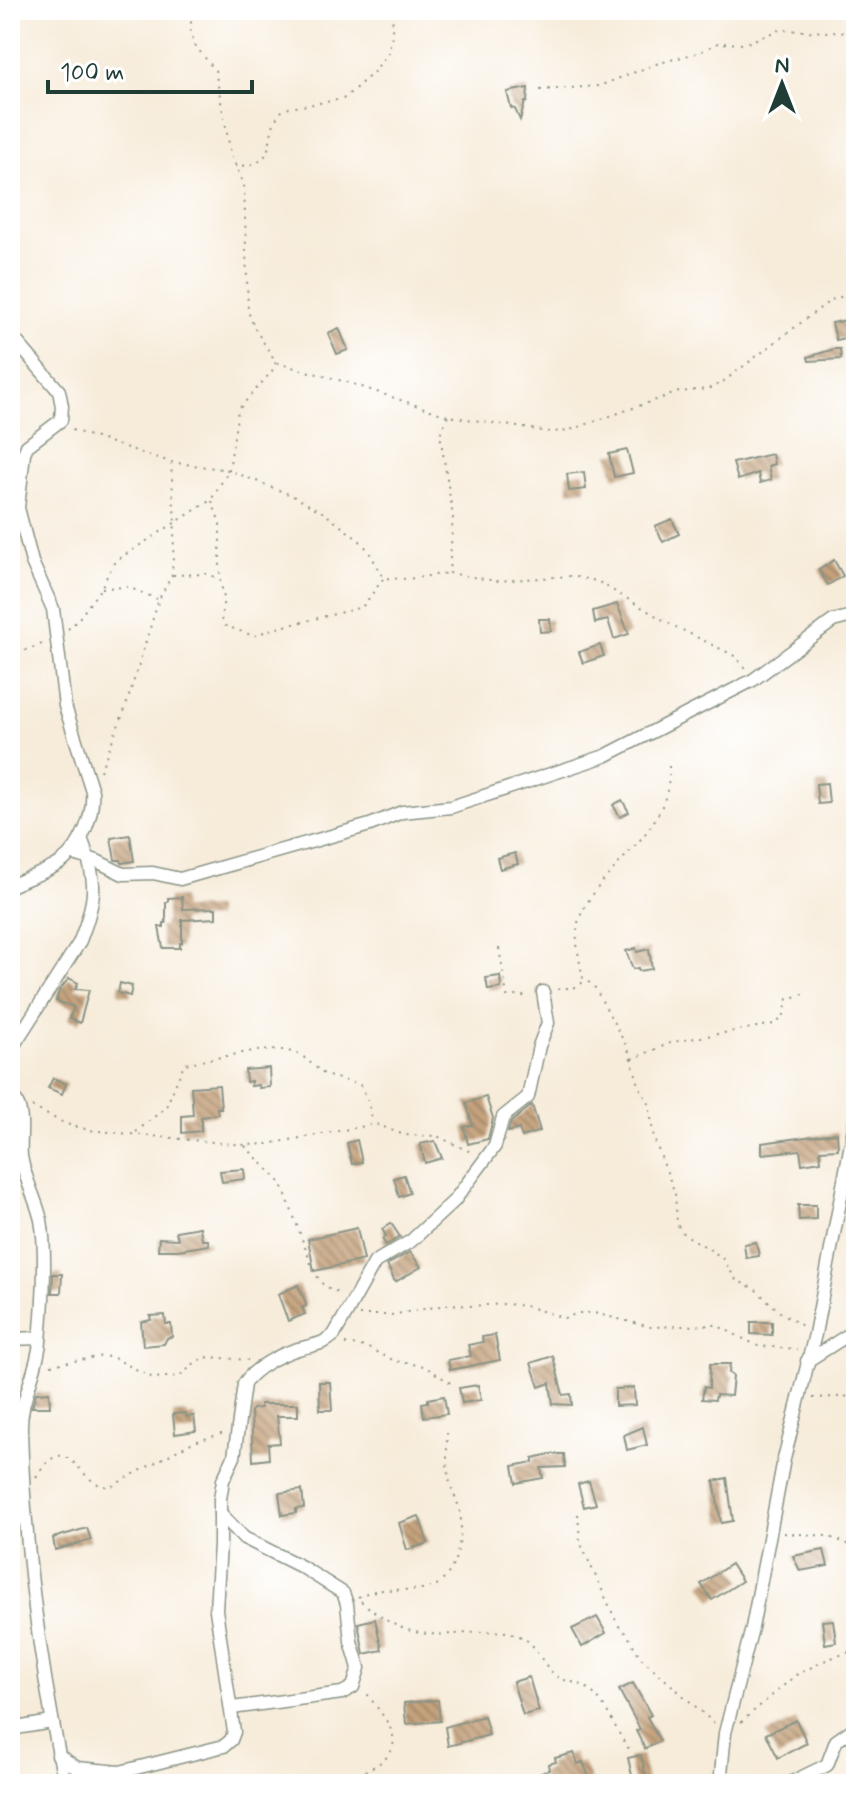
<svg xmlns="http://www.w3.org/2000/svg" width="866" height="1794" font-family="Mynerve,sans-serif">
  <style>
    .building { fill: url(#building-back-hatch) }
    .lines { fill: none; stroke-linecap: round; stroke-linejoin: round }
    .minor-casing { stroke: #8b9487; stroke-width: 15 }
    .path { stroke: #8b9487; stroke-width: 2; stroke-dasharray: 2 6; stroke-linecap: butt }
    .minor { stroke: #fff; stroke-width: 12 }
  </style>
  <defs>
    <pattern id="building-back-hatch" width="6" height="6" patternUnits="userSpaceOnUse" patternTransform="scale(2)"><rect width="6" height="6" fill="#c5a27d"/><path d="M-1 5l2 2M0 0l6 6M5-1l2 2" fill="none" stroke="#9f8567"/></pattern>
  </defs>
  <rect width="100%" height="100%" fill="#fff"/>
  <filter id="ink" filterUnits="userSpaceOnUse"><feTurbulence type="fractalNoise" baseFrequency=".0125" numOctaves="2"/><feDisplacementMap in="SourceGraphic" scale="16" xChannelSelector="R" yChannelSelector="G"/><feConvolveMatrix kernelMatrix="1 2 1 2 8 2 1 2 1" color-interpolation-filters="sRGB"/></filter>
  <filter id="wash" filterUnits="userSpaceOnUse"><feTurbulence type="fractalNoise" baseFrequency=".006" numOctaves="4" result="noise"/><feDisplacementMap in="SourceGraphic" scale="32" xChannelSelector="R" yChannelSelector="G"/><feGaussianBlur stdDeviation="1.8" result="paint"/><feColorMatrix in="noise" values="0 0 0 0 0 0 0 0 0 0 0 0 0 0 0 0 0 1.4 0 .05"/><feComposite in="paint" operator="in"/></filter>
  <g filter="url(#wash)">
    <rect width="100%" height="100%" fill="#f7ecda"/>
    <g id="blocks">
      <g class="building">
        <path d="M 528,88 L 527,102 L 525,102 L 520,120 L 515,109 L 511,108 L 507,92 Z"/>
        <path d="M 852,319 L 856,336 L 836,340 L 832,323 Z"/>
        <path d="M 339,328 L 348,350 L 337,354 L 328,333 Z"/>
        <path d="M 834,349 L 840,349 L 841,359 L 809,361 L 808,357 Z"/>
        <path d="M 627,450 L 633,473 L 614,477 L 609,454 Z"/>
        <path d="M 772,454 L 774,464 L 768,466 L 771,480 L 760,483 L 758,473 L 738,480 L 733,463 Z"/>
        <path d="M 584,472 L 586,489 L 569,491 L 567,474 Z"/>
        <path d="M 672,519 L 679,534 L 663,542 L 655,526 Z"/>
        <path d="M 834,560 L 843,576 L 828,585 L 819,570 Z"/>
        <path d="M 617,604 L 629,634 L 614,639 L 608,620 L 595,623 L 593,611 Z"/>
        <path d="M 539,619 L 550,619 L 551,631 L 540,632 Z"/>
        <path d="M 600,645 L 604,656 L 583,663 L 579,652 Z"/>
        <path d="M 827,783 L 829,803 L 818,804 L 816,784 Z"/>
        <path d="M 622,800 L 629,812 L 620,817 L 613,805 Z"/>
        <path d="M 130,835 L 134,861 L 122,863 L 121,860 L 115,860 L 111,838 Z"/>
        <path d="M 515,853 L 518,864 L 500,869 L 497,858 Z"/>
        <path d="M 182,897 L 183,909 L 216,908 L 216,918 L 182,920 L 182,943 L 180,943 L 180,948 L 163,948 L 159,927 L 164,927 L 164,923 L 166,923 L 166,902 L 168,902 L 168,898 Z"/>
        <path d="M 636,948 L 637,952 L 649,949 L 652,969 L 639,971 L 638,968 L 633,969 L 626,951 Z"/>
        <path d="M 500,976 L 501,988 L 488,990 L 486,978 Z"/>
        <path d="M 69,978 L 78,983 L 75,989 L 89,990 L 80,1023 L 69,1019 L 74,1007 L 56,1001 L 59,991 Z"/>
        <path d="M 120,983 L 132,986 L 130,996 L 118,993 Z"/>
        <path d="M 269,1068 L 270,1087 L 259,1088 L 259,1085 L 251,1086 L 251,1081 L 246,1082 L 245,1070 Z"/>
        <path d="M 53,1078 L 66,1084 L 62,1094 L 48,1088 Z"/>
        <path d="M 219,1085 L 221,1108 L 217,1108 L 218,1114 L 201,1117 L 201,1131 L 182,1133 L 182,1116 L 193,1115 L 191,1087 Z"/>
        <path d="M 486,1097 L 493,1118 L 488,1139 L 468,1144 L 464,1127 L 473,1125 L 466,1103 Z"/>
        <path d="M 532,1105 L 540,1131 L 522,1137 L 519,1129 L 508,1132 L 511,1122 Z"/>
        <path d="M 837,1133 L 838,1149 L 820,1150 L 821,1161 L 802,1164 L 800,1150 L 762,1154 L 762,1143 Z"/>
        <path d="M 357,1140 L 362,1162 L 352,1164 L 347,1143 Z"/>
        <path d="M 435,1141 L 442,1158 L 425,1163 L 420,1144 Z"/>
        <path d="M 244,1169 L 245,1179 L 222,1182 L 220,1171 Z"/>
        <path d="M 404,1175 L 410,1193 L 399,1197 L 394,1178 Z"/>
        <path d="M 798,1205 L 816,1205 L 816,1219 L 799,1220 Z"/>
        <path d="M 391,1223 L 400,1237 L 386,1245 L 382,1239 L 386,1236 L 382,1229 Z"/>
        <path d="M 200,1227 L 202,1240 L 208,1240 L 209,1245 L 178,1250 L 158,1250 L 159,1238 L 178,1239 L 176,1231 Z"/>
        <path d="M 357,1228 L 364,1260 L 314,1271 L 308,1239 Z"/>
        <path d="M 756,1242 L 759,1256 L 746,1258 L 744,1244 Z"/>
        <path d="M 410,1252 L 421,1267 L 395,1282 L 387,1265 Z"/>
        <path d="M 53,1274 L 62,1274 L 61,1293 L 52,1293 Z"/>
        <path d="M 298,1285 L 305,1301 L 306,1306 L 302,1308 L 305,1314 L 288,1321 L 278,1294 Z"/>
        <path d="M 165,1315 L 166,1324 L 171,1324 L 172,1337 L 167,1338 L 164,1344 L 143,1346 L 141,1322 L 151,1320 L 150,1316 Z"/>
        <path d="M 751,1322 L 772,1322 L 772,1335 L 751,1334 Z"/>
        <path d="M 495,1335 L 500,1360 L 450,1370 L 448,1360 L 471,1356 L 468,1345 L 483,1342 L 482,1337 Z"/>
        <path d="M 553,1356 L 563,1395 L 571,1394 L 572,1405 L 553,1404 L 550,1383 L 539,1387 L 531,1363 Z"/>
        <path d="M 710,1364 L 730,1364 L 729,1373 L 733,1376 L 731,1396 L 716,1395 L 715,1400 L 702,1399 L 704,1387 L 709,1388 Z"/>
        <path d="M 319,1382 L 330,1382 L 332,1410 L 320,1410 Z"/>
        <path d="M 478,1385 L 481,1400 L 462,1403 L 459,1388 Z"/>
        <path d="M 634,1388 L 635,1405 L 615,1406 L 615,1389 Z"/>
        <path d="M 49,1392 L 50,1407 L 32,1407 L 36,1393 Z"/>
        <path d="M 444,1396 L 447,1414 L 424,1417 L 422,1403 L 428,1402 L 428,1399 Z"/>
        <path d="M 260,1404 L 298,1404 L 298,1416 L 277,1416 L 280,1443 L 268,1444 L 269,1459 L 253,1461 L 251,1412 L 252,1409 L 261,1408 Z"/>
        <path d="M 186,1413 L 187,1417 L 194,1416 L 196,1431 L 175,1434 L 173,1414 Z"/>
        <path d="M 643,1427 L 647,1445 L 627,1450 L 624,1435 Z"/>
        <path d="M 550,1454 L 564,1454 L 565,1467 L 541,1468 L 543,1478 L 516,1483 L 513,1466 L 533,1462 L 533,1458 Z"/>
        <path d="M 727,1478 L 733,1521 L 721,1523 L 714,1481 Z"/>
        <path d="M 589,1481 L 596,1504 L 584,1507 L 578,1484 Z"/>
        <path d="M 302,1490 L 304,1508 L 296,1509 L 296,1513 L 282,1515 L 279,1493 Z"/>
        <path d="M 419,1516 L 428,1543 L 407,1550 L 399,1523 Z"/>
        <path d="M 87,1528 L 91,1540 L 55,1550 L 53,1538 Z"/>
        <path d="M 824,1550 L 828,1566 L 800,1571 L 793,1556 Z"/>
        <path d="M 731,1564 L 742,1581 L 712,1600 L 701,1584 Z"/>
        <path d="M 597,1617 L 606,1633 L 582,1647 L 572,1629 Z"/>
        <path d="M 375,1619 L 382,1650 L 364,1654 L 358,1623 Z"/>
        <path d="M 833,1620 L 836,1642 L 825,1644 L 822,1621 Z"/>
        <path d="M 529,1677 L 539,1711 L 523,1715 L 513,1682 Z"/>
        <path d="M 633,1683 L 651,1715 L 647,1717 L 660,1741 L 645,1749 L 636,1731 L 640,1729 L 619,1690 Z"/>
        <path d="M 438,1700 L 440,1721 L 406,1724 L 404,1703 Z"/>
        <path d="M 484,1716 L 489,1735 L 448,1746 L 445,1727 Z"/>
        <path d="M 796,1720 L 807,1743 L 778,1758 L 766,1734 Z"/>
        <path d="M 574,1753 L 578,1764 L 583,1762 L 592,1784 L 544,1784 L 541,1772 L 549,1770 L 548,1764 L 556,1762 L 555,1758 Z"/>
        <path d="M 641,1755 L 648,1784 L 634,1784 L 628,1758 Z"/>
      </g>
    </g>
  </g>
  <g filter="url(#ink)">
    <use href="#blocks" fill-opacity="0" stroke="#8b9487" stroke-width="2"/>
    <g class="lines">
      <defs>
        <g id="minor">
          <path d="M 10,334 L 59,391 L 62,406 L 61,420 L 27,446 L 24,453 L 18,508 L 32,562 L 53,609 L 65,706 L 92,791 C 94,814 82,846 63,861 C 48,872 27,878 10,886"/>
          <path d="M 71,853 L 97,861 L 123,874 L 153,873 L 180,879 L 370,825 L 402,812 L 451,807 L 605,756 L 753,680 L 833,621 L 856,615"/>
          <path d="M 10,1051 L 79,943 C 97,898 98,882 81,838"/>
          <path d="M 10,1093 C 27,1111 19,1133 21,1156 C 24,1178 36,1198 41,1220 C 47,1253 43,1307 40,1341 C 38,1371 20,1398 21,1429 C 24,1545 41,1671 65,1784"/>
          <path d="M 10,1339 L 40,1338"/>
          <path d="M 807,1361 L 856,1330"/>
          <path d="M 220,1513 L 244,1538 L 302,1567 L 343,1593 L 347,1604 L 351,1641 L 359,1668 L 353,1687 L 342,1693 L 232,1708"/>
          <path d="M 10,1729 L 52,1722"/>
          <path d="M 58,1755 L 77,1768 L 120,1772 L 224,1746 L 231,1740 L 234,1732 L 216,1610 L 220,1544 L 220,1499 L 223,1480 L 234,1457 L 244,1384 C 253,1368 281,1354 298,1349 C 312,1345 323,1345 334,1335 L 375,1262 L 411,1241 L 454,1201 L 495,1146 L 503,1117 L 528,1097 L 539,1046 L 548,1023 L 543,992"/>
          <path d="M 720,1784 L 725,1733 L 752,1628 L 784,1459 L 815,1334 L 856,1117"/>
          <path d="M 788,1784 L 827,1765 L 836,1741 L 856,1727"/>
        </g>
      </defs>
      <use href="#minor" class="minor-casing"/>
      <g class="path">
        <path d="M 540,90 L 599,86 L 656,64 L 700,52 L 718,43 L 744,44 L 779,30 L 856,33"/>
        <path d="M 235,166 C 285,167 259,131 284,109 L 343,99 L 373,73 L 388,53 L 392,36 L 393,10"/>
        <path d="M 277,363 L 350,383 L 448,416 L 550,432 L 567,431 L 679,392 L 708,389 L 720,384 L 831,300 L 856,292"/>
        <path d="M 448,416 L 440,434 L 453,517 L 449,573 L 496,581 L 571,576 L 597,581 L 670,624 L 733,655 L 747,669"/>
        <path d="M 72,430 L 170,462 L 229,470 L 291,495 L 324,513 L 360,541 L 368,550 L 384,578 L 408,579 L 448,573"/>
        <path d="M 212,501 L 220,524 L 220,579 L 224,598 L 221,618 L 223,625 L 254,636 L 269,630 L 355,609 L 364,605 L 383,579"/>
        <path d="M 173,575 L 207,574 L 218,578"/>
        <path d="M 102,588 L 128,587 L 157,599"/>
        <path d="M 68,629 L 77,621 L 101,588 L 115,561 L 211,500 L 229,470 L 238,410 L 272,371 L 276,362 L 255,329 L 248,311 L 244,185 L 231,154 L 215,70 L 196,47 L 191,33 L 191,10"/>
        <path d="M 10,656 L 45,643"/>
        <path d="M 669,766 C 672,822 626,850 596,890 C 589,900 581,911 578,923 C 574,938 580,963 583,978 L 594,986 L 628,1049 L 640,1088 L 649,1104 L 654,1139 L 675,1193 L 677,1223 L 681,1232 L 714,1252 L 724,1260 L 736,1280 L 755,1289 L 780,1312 L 804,1327"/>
        <path d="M 100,771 L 125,709 L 159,599 L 172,575 L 175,521 L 171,464"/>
        <path d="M 499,948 L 507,996 L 529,996"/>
        <path d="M 558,989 L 576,987 L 585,981"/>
        <path d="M 632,1059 L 673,1042 L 774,1024 L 783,1018 L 788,999 L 804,994"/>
        <path d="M 32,1107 L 66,1124 L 89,1130 L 244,1145 L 268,1144 L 376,1124 L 404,1135 L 437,1136 L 473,1153"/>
        <path d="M 136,1132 L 166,1107 L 184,1064 L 253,1051 L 285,1050 L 301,1055 L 325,1075 L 360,1085 L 367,1098 L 373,1122"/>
        <path d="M 245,1146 L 282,1184 L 314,1272 L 324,1286 L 340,1293"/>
        <path d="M 359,1315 L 391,1315 L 451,1304 L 468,1306 L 506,1304 L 526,1306 L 564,1318 L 579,1313 L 594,1313 L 651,1327 L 716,1325 L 758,1346 L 797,1349"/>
        <path d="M 345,1344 L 366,1347 L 395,1361 L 424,1366 L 452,1384"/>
        <path d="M 51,1365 L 103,1356 L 114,1358 L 153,1378 L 180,1376 L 197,1361 L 209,1357 L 248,1360"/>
        <path d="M 813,1398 L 856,1396"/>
        <path d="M 36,1477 C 71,1422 78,1492 112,1486 L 191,1443 L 224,1433"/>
        <path d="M 578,1514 L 580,1542 L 618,1625 L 628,1636 L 641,1658 L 714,1723"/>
        <path d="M 784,1533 L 827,1536 L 856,1547"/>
        <path d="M 358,1597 C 381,1584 406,1594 431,1587 C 456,1581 464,1534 460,1512 C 458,1502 453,1493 450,1483 C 446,1467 447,1449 447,1433"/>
        <path d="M 361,1601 C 399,1634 420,1637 468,1633 C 481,1632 498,1630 511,1633 C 539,1641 536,1658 554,1674 C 563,1683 578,1681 587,1688 C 610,1706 615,1733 632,1753"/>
        <path d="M 741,1722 L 796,1675 L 828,1659 L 856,1650"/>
        <path d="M 356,1784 C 360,1773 363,1772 373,1767 C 414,1745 384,1719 366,1692"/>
      </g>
      <use href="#minor" class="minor"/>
    </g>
  </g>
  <rect width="866" height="1794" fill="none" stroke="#fff" stroke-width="40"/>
  <g transform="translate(782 84)" stroke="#ffffff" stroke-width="6" paint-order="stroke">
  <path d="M0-6L14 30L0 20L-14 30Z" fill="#1f3d34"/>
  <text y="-12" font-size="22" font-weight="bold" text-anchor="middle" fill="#1f3d34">N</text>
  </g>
  <path d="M48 80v12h204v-12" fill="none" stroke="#1f3d34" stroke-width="4"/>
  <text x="60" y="80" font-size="24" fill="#1f3d34" stroke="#ffffff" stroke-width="6" paint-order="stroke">100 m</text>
</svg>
